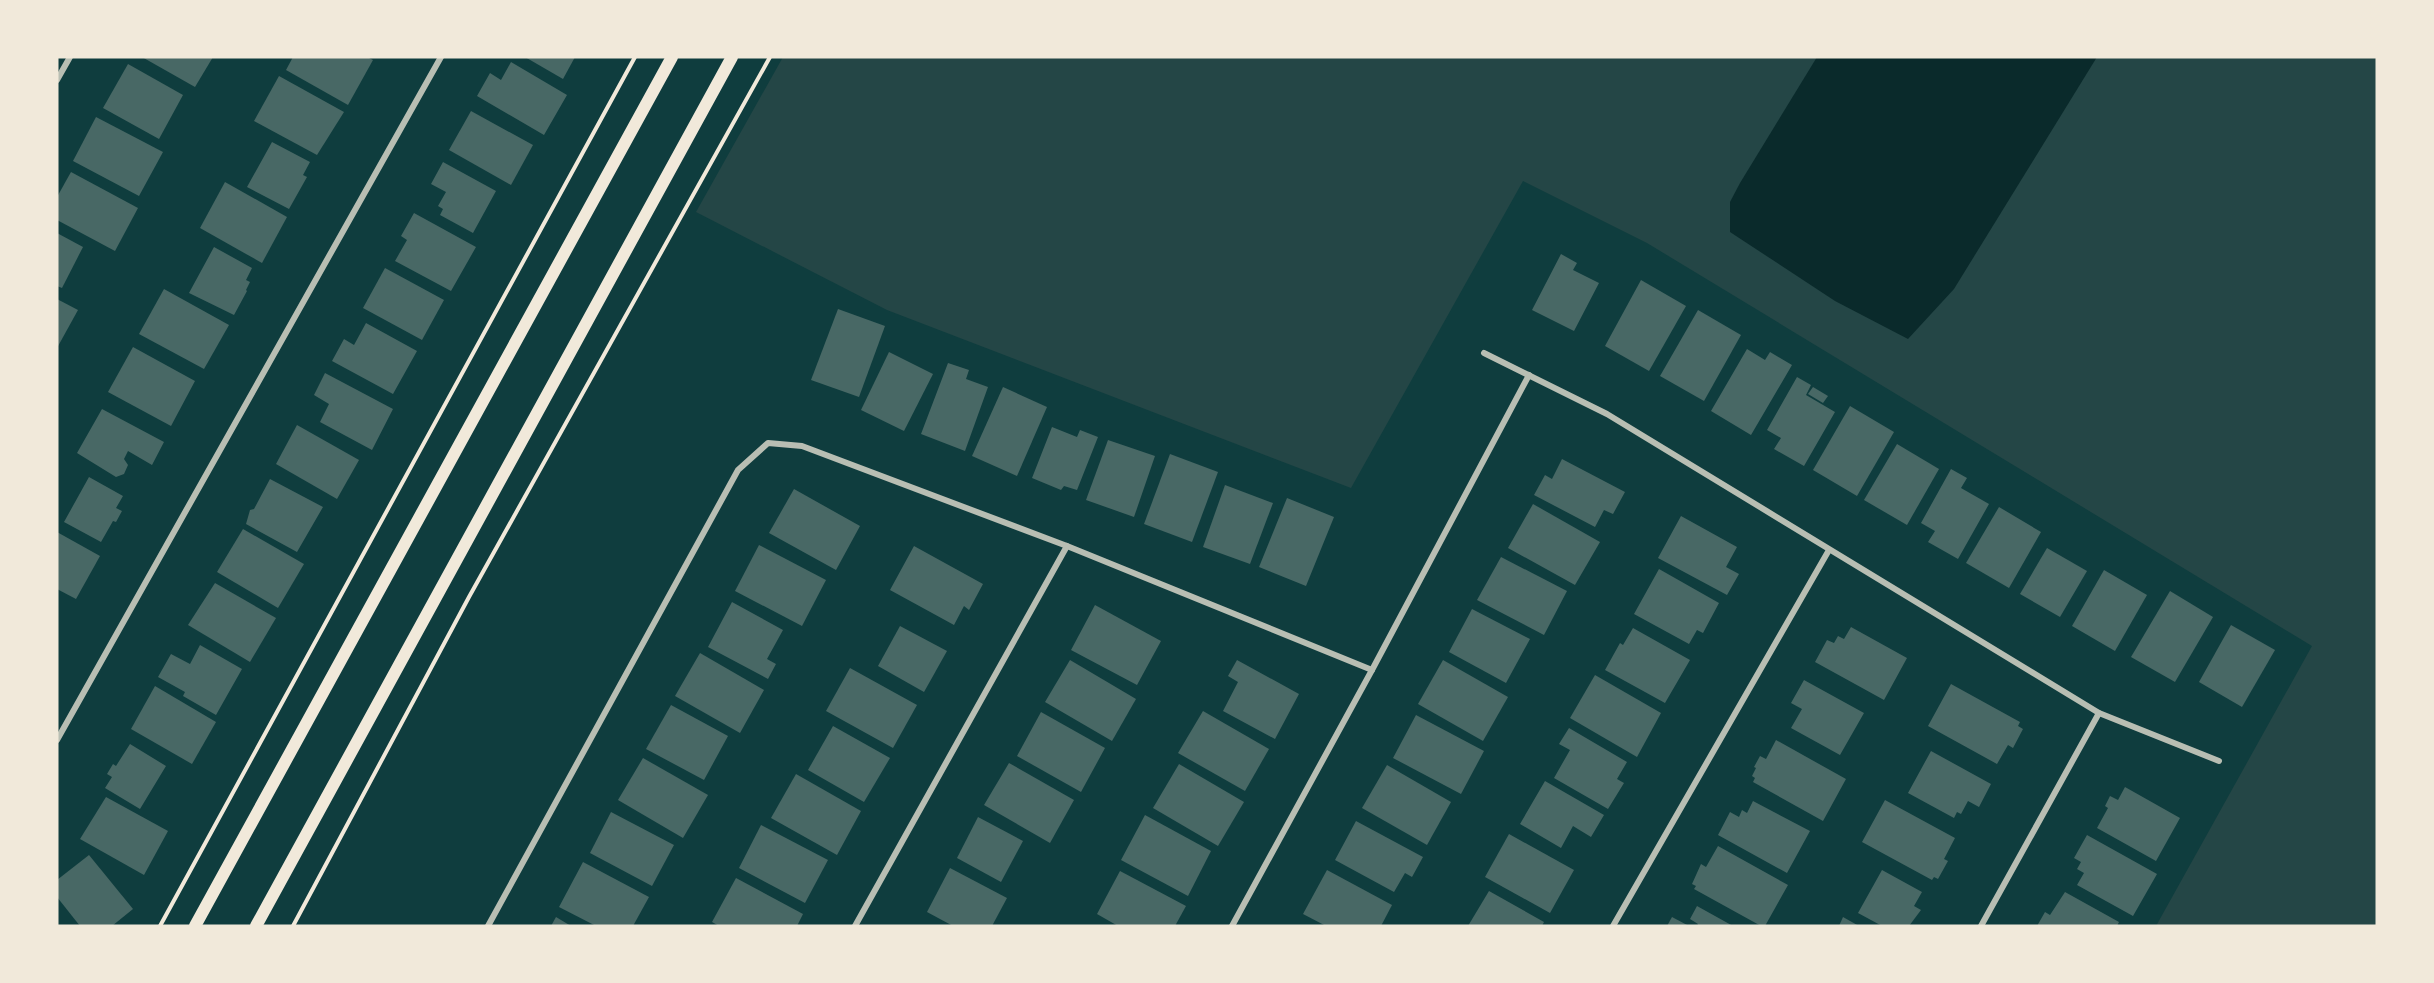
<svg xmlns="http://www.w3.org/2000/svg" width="2434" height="983" font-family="Raleway,sans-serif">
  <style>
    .green { fill: #244646 }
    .water { fill: #0a2a2b }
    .building { fill: #486865 }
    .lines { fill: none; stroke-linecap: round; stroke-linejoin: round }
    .path { stroke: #f1e9da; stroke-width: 4 }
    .minor { stroke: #b8beb3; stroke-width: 6 }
    .secondary { stroke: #f1e9da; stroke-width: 12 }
  </style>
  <rect width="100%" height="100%" fill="#0f3d3e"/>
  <path class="green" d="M 783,57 L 2377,57 L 2377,926 L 2156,926 L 2312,646 L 1647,243 L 1523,181 L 1351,488 L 887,310 L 696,212 Z"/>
  <path class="water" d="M 1817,57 L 2097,57 L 1954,289 L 1908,339 L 1835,301 L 1730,232 L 1730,202 L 1740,183 Z"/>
  <g class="building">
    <path d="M 142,57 L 213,57 L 195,87 Z"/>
    <path d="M 293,57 L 367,57 L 373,60 L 348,105 L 286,70 Z"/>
    <path d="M 525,57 L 575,57 L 563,79 Z"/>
    <path d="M 511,62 L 567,95 L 544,135 L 477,96 L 490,73 L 501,80 Z"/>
    <path d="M 128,64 L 183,95 L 159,139 L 103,108 Z"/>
    <path d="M 279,76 L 344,112 L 317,155 L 254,121 Z"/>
    <path d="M 471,111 L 533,145 L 511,185 L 449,150 Z"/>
    <path d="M 96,117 L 163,152 L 139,196 L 73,161 Z"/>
    <path d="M 272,142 L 310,162 L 303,175 L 307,177 L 289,209 L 247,187 Z"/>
    <path d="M 443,162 L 496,191 L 473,233 L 440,215 L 443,209 L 438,206 L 446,192 L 431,184 Z"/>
    <path d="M 71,172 L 138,208 L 115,251 L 57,220 L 57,197 Z"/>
    <path d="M 225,182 L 287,217 L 262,263 L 200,228 Z"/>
    <path d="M 414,213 L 476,247 L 451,291 L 395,261 L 407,240 L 401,236 Z"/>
    <path d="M 57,233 L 83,247 L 62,288 L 57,286 Z"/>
    <path d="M 214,247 L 252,268 L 246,280 L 250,282 L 246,290 L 247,291 L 234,315 L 189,293 Z"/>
    <path d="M 1561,254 L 1577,263 L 1573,270 L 1599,283 L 1574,331 L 1532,310 Z"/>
    <path d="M 385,268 L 444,300 L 422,340 L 363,308 Z"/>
    <path d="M 1641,280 L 1686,306 L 1649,371 L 1605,346 Z"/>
    <path d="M 164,289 L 229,325 L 204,369 L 139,334 Z"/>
    <path d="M 57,299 L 78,310 L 57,348 Z"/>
    <path d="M 838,309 L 885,326 L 859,397 L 811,380 Z"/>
    <path d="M 1698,310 L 1741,335 L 1704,401 L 1660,376 Z"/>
    <path d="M 366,323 L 417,351 L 393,394 L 332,361 L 344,339 L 354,345 Z"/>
    <path d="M 133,347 L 195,381 L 171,426 L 108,392 Z"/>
    <path d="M 1747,349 L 1765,360 L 1770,352 L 1792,365 L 1751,435 L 1711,411 Z"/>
    <path d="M 889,352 L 933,374 L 904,431 L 861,410 Z"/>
    <path d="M 948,363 L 969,370 L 966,379 L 988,387 L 965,451 L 921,434 Z"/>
    <path d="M 325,373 L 393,409 L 372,450 L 320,422 L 329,404 L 314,395 Z"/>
    <path d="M 1797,377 L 1811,385 L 1806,395 L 1835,412 L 1804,466 L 1774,449 L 1781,438 L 1767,430 Z"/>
    <path d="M 1003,387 L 1047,407 L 1017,476 L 972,456 Z"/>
    <path d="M 1813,387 L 1828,396 L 1823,403 L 1808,394 Z"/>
    <path d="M 1850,406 L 1894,432 L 1857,496 L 1813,470 Z"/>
    <path d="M 102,409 L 164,442 L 152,465 L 128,451 L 124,459 L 128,465 L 124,474 L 116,477 L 77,453 Z"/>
    <path d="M 297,425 L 359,460 L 337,499 L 276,464 Z"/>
    <path d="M 1052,427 L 1077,437 L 1080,430 L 1098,437 L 1077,490 L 1064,486 L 1061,490 L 1032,478 Z"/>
    <path d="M 1108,440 L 1155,456 L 1134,517 L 1086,500 Z"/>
    <path d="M 1897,444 L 1939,469 L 1907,525 L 1864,500 Z"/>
    <path d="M 1170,454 L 1218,472 L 1192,542 L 1144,524 Z"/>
    <path d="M 1562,459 L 1625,492 L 1613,514 L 1604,510 L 1595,527 L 1534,495 L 1545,475 L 1552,479 Z"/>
    <path d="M 1951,469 L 1967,478 L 1961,488 L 1989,504 L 1958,559 L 1928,542 L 1935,531 L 1921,523 Z"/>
    <path d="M 89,477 L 123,496 L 116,508 L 122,511 L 116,522 L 113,521 L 101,542 L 64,522 Z"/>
    <path d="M 270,479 L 323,507 L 297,552 L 246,524 L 250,510 L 254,509 Z"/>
    <path d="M 1225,485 L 1273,503 L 1250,564 L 1203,547 Z"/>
    <path d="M 794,489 L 860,526 L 836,570 L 769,533 Z"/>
    <path d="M 1287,498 L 1334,517 L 1306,586 L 1259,567 Z"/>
    <path d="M 1533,504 L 1600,542 L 1575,585 L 1508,548 Z"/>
    <path d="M 1999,507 L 2041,532 L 2009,588 L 1966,563 Z"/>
    <path d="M 1681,516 L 1737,547 L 1726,567 L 1739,574 L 1727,595 L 1658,558 Z"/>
    <path d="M 243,529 L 304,564 L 278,608 L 217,572 Z"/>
    <path d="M 57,532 L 100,556 L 76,599 L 57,589 Z"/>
    <path d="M 759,545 L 826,580 L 802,626 L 735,591 Z"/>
    <path d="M 914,546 L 983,584 L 969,610 L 964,606 L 954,625 L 890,590 Z"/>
    <path d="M 2047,548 L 2087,571 L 2060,617 L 2020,594 Z"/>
    <path d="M 1501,557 L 1567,591 L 1544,635 L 1477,600 Z"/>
    <path d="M 1659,569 L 1719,603 L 1703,633 L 1697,630 L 1689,644 L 1634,614 Z"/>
    <path d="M 2104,570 L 2147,595 L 2115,651 L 2072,626 Z"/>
    <path d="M 215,583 L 276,618 L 250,662 L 188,625 Z"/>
    <path d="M 2170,591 L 2213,617 L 2175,682 L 2131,657 Z"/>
    <path d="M 732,602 L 783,630 L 767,659 L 776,664 L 768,679 L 708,647 Z"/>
    <path d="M 1095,605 L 1161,641 L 1137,685 L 1071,650 Z"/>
    <path d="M 1472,609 L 1530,639 L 1506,683 L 1449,652 Z"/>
    <path d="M 2231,625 L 2275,650 L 2242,707 L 2199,682 Z"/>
    <path d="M 900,626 L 947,651 L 924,692 L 878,666 Z"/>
    <path d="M 1851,627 L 1907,658 L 1884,700 L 1815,662 L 1827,640 L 1834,643 L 1838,636 L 1844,639 Z"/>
    <path d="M 1633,628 L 1690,660 L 1665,703 L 1605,670 L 1620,643 L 1623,645 Z"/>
    <path d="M 200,645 L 242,669 L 216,715 L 183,696 L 185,692 L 158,677 L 171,654 L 190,664 Z"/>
    <path d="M 700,653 L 764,690 L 740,733 L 675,696 Z"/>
    <path d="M 1070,660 L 1136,699 L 1112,741 L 1045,702 Z"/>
    <path d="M 1237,660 L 1299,694 L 1275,739 L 1223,711 L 1238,682 L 1228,676 Z"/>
    <path d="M 1443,660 L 1508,697 L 1483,741 L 1418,704 Z"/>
    <path d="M 850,668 L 917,705 L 893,748 L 826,711 Z"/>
    <path d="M 1595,675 L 1661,713 L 1637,757 L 1570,718 Z"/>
    <path d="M 1804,680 L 1864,713 L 1840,755 L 1791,728 L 1802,709 L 1791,703 Z"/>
    <path d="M 1951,684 L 2020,722 L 2018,726 L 2023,729 L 2013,748 L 2008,745 L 1997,764 L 1928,726 Z"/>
    <path d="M 155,686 L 216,722 L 192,764 L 131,729 Z"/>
    <path d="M 671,705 L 728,736 L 704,780 L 646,749 Z"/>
    <path d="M 1203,711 L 1269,749 L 1245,791 L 1178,753 Z"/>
    <path d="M 1041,712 L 1105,748 L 1081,792 L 1017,756 Z"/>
    <path d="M 1416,715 L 1484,751 L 1461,794 L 1393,758 Z"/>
    <path d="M 833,726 L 890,758 L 864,802 L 808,770 Z"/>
    <path d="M 1569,728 L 1627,762 L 1617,779 L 1624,783 L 1608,809 L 1554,778 L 1570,750 L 1559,744 Z"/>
    <path d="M 1776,740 L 1846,779 L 1823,821 L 1753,782 L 1755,778 L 1752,776 L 1756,768 L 1754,767 L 1760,756 L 1766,759 Z"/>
    <path d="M 130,744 L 166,766 L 140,809 L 105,788 L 112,777 L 107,774 L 113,764 L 116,766 Z"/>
    <path d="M 1931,751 L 1991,784 L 1979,807 L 1968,801 L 1961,814 L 1957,812 L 1954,818 L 1908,793 Z"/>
    <path d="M 643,758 L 708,795 L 683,838 L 618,800 Z"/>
    <path d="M 1009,763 L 1074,800 L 1050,843 L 984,805 Z"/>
    <path d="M 1179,764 L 1244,802 L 1218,846 L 1153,808 Z"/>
    <path d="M 1387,765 L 1451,802 L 1427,845 L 1362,808 Z"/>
    <path d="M 796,774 L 861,811 L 837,855 L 771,818 Z"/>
    <path d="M 1545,781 L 1604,815 L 1591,837 L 1573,826 L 1561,848 L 1520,824 Z"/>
    <path d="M 2125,787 L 2180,818 L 2156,861 L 2097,828 L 2108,808 L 2105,806 L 2110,796 L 2118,800 Z"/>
    <path d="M 106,797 L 168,831 L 144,875 L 80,839 Z"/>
    <path d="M 1885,800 L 1955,838 L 1944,859 L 1948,861 L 1938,879 L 1934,877 L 1932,880 L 1862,842 Z"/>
    <path d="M 1753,801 L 1810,831 L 1787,873 L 1718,835 L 1730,812 L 1739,817 L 1742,810 L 1747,813 Z"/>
    <path d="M 611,812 L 674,845 L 652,886 L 590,853 Z"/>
    <path d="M 1145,815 L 1211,851 L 1188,896 L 1121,860 Z"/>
    <path d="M 978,817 L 1023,841 L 1001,882 L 957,858 Z"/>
    <path d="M 1356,821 L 1423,857 L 1412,877 L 1405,873 L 1394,892 L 1335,860 Z"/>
    <path d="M 761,825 L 828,860 L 805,903 L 739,868 Z"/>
    <path d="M 1509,834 L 1574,870 L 1550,913 L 1485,877 Z"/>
    <path d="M 2087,835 L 2157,874 L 2133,916 L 2077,885 L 2084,873 L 2077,869 L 2081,862 L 2074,858 Z"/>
    <path d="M 1718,846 L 1788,885 L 1765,926 L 1761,926 L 1694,889 L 1696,886 L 1692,884 L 1701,864 L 1706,867 Z"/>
    <path d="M 89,855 L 133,909 L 112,926 L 80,926 L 57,897 L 57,880 Z"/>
    <path d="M 583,862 L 649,897 L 633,926 L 596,926 L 559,907 Z"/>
    <path d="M 950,868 L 1007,898 L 992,926 L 953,926 L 927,912 Z"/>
    <path d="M 1327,870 L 1392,905 L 1381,926 L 1326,926 L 1303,914 Z"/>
    <path d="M 1882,870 L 1922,892 L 1914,906 L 1921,910 L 1909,926 L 1882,926 L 1858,913 Z"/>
    <path d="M 1120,871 L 1186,906 L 1175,926 L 1118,926 L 1097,914 Z"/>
    <path d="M 736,878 L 803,914 L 797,926 L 719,926 L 712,922 Z"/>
    <path d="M 1489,891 L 1544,922 L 1542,926 L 1468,926 Z"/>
    <path d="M 2065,892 L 2119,922 L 2117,926 L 2037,926 L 2045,912 L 2050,915 Z"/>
    <path d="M 1697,906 L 1733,926 L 1697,926 L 1698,924 L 1690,919 Z"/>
    <path d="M 556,917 L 571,926 L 551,926 Z"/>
    <path d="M 1672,917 L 1689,926 L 1667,926 Z"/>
    <path d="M 1843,917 L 1859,926 L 1839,926 Z"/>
  </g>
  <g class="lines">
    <g class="path">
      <path d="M 160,926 L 635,57"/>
      <path d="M 293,926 L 469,597 L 770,57"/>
    </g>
    <g class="minor">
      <path d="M 57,80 L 70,57"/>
      <path d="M 1484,353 L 1607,414 L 2099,713 L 2219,761"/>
      <path d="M 57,740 L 441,57"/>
      <path d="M 488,926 L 738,470 L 768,443 L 802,446 L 1067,546 L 1372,670"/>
      <path d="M 855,926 L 1067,546"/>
      <path d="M 1232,926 L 1372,670 L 1529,375"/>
      <path d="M 1613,926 L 1829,550"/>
      <path d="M 1981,926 L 2099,713"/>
    </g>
    <g class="secondary">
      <path d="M 195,926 L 672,57"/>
      <path d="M 256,926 L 732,57"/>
    </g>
  </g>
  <rect width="2434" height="983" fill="none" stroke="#f1e9da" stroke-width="117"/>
</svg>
